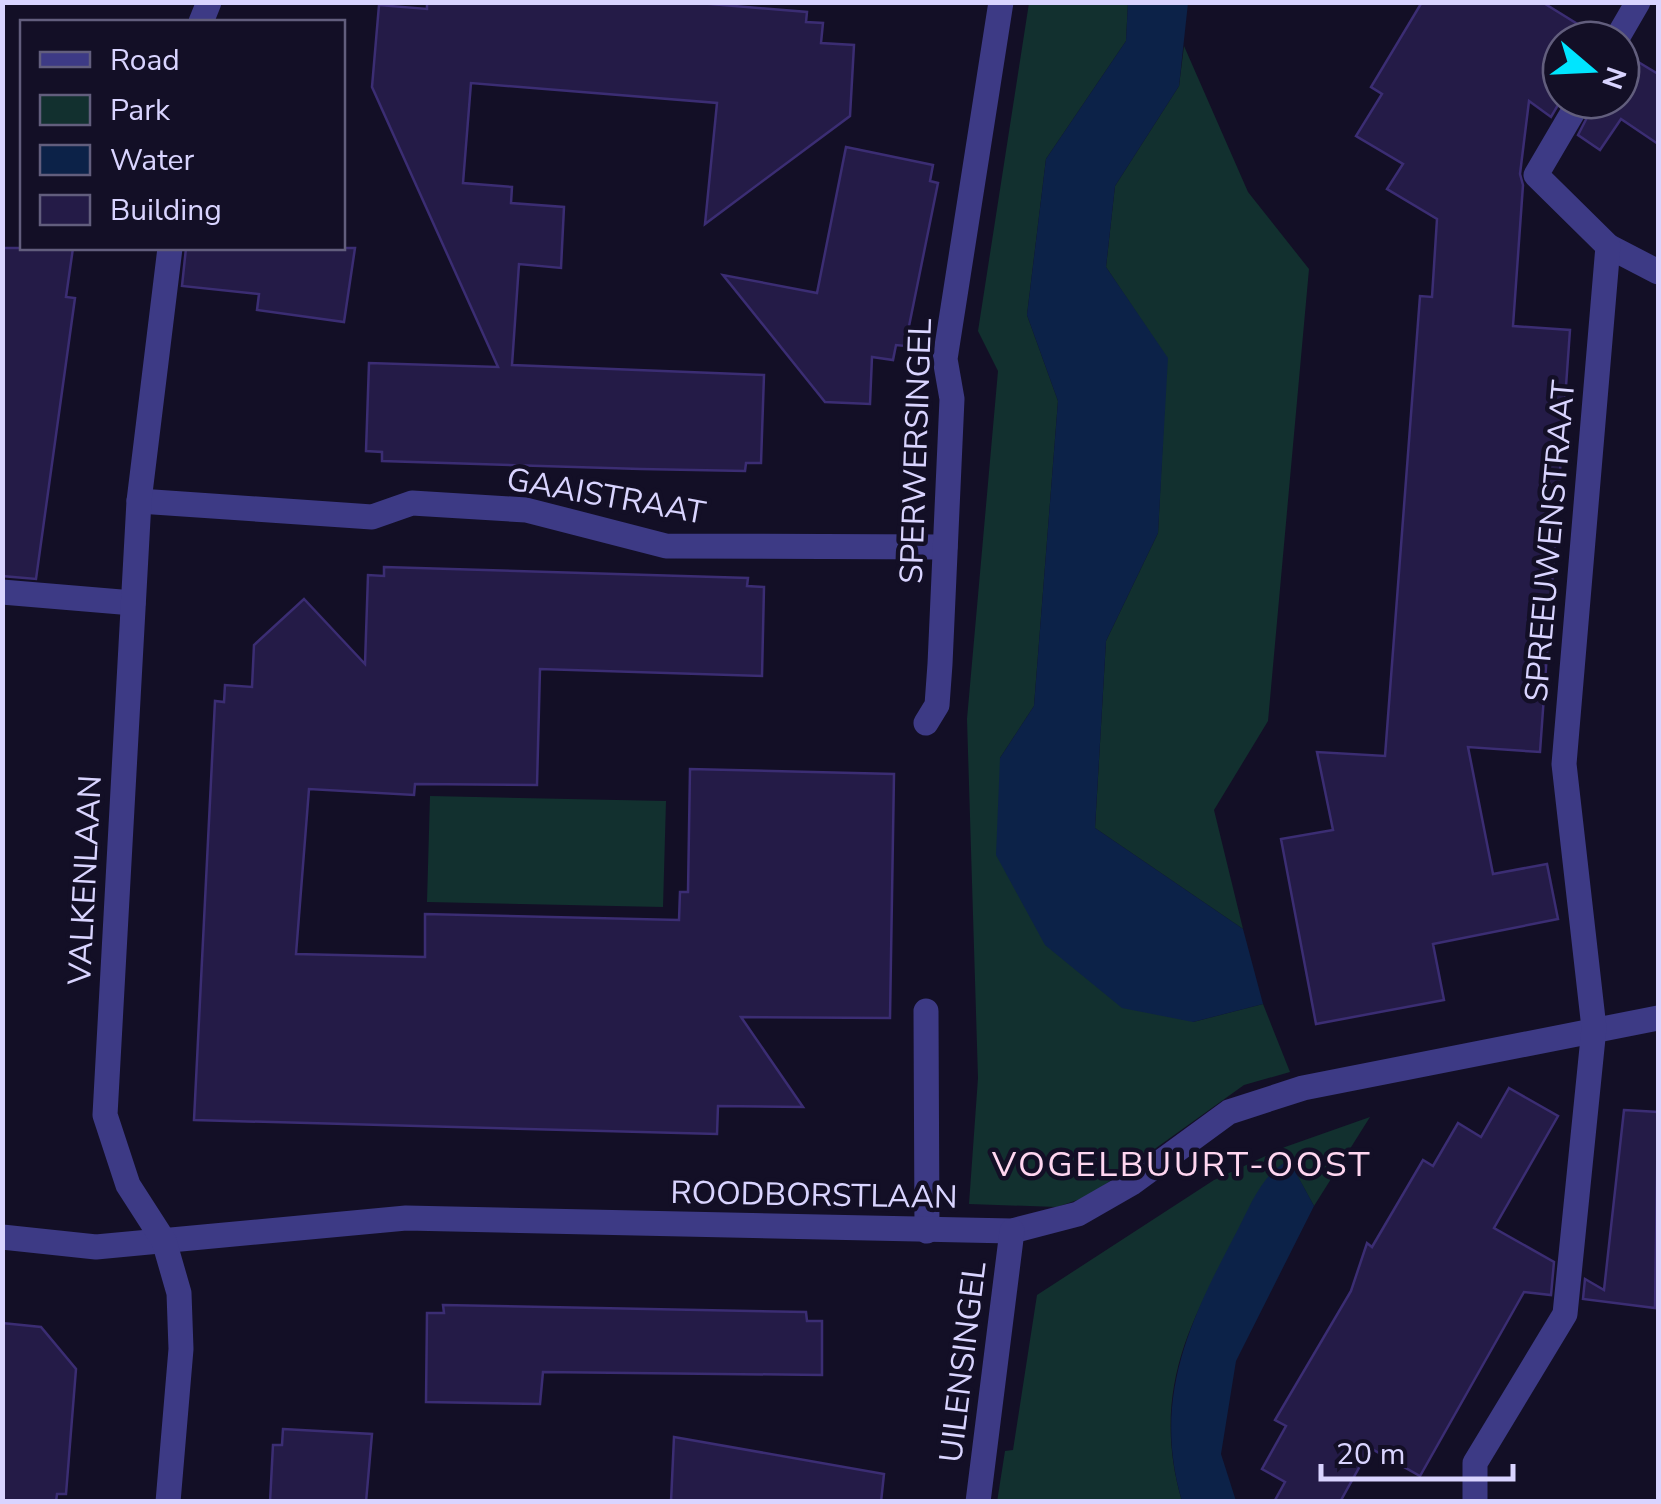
<svg xmlns="http://www.w3.org/2000/svg" width="1661" height="1504" font-family="'Nunito Sans',sans-serif">
  <style>
    .green { fill: #12302f }
    .water { fill: #0c2248 }
    .building { fill: #241b47; stroke: #3b2d73; stroke-width: 2.5 }
    .lines { fill: none; stroke-linecap: round; stroke-linejoin: round }
    .minor { stroke: #3d3a85; stroke-width: 25 }
    .labels { text-anchor: middle; dominant-baseline: central; stroke-width: 9; stroke-linejoin: round; paint-order: stroke }
    .street-label { font-size: 32px; fill: #d9d4ff; stroke: #130f26 }
    .neighbourhood-label { font-size: 35px; letter-spacing: 2.5px; fill: #ffd6f0; stroke: #130f26 }
  </style>
  <rect width="100%" height="100%" fill="#130f26"/>
  <g class="green">
    <path d="M 1029,3 L 1128,3 L 1126,41 L 1046,159 L 1027,315 L 1058,401 L 1034,706 L 1000,758 L 1193,1022 L 1263,1004 L 1290,1072 L 1244,1085 L 1089,1196 L 1057,1207 L 969,1204 L 978,1078 L 967,719 L 998,371 L 978,331 Z"/>
    <path d="M 1184,46 L 1248,192 L 1309,269 L 1268,721 L 1214,810 L 1243,929 L 1095,828 L 1106,641 L 1158,533 L 1167,358 L 1106,267 L 1115,186 L 1179,86 Z"/>
    <path d="M 430,796 L 666,801 L 663,907 L 427,902 Z"/>
    <path d="M 1370,1117 L 1314,1206 L 1289,1161 C 1219,1271 1141,1363 1182,1501 L 997,1502 L 1005,1451 L 1013,1450 L 1037,1295 L 1214,1180 L 1285,1147 Z"/>
  </g>
  <g class="water">
    <path d="M 1128,3 L 1188,3 L 1179,86 L 1115,186 L 1106,267 L 1168,358 L 1158,533 L 1106,641 L 1095,828 L 1243,929 L 1263,1004 L 1193,1022 L 1122,1008 L 1045,945 L 996,855 L 1000,758 L 1034,706 L 1058,401 L 1027,315 L 1046,159 L 1126,41 Z"/>
    <path d="M 1289,1160 L 1314,1206 L 1236,1361 L 1221,1454 L 1236,1501 L 1182,1501 C 1152,1399 1189,1322 1236,1233 C 1251,1205 1261,1175 1289,1160 Z"/>
  </g>
  <g class="building">
    <path d="M 427,2 L 687,2 L 807,12 L 806,22 L 823,23 L 821,43 L 854,45 L 850,116 L 705,224 L 717,103 L 471,83 L 463,183 L 512,187 L 511,203 L 564,207 L 561,268 L 519,264 L 512,365 L 764,375 L 761,463 L 746,463 L 745,471 L 641,469 L 382,461 L 382,452 L 366,451 L 369,363 L 498,367 L 372,87 L 379,5 L 427,9 Z"/>
    <path d="M 1422,2 L 1542,2 L 1600,38 L 1561,40 L 1561,100 L 1551,117 L 1529,101 L 1520,174 L 1523,185 L 1513,326 L 1570,330 L 1540,752 L 1468,747 L 1493,874 L 1547,864 L 1558,919 L 1433,944 L 1444,1000 L 1316,1024 L 1281,839 L 1333,830 L 1317,752 L 1385,756 L 1420,296 L 1432,297 L 1437,219 L 1387,189 L 1403,164 L 1356,136 L 1382,94 L 1371,87 Z"/>
    <path d="M 1625,54 L 1658,74 L 1658,144 L 1621,119 L 1600,150 L 1578,135 L 1596,100 L 1621,100 L 1621,55 Z"/>
    <path d="M 846,147 L 933,165 L 930,181 L 938,183 L 905,346 L 896,345 L 893,360 L 872,357 L 870,404 L 825,402 L 723,275 L 817,293 Z"/>
    <path d="M 2,248 L 73,248 L 66,297 L 75,298 L 36,579 L 2,576 Z"/>
    <path d="M 186,248 L 355,248 L 344,322 L 257,310 L 259,294 L 182,286 Z"/>
    <path d="M 384,567 L 748,578 L 747,586 L 764,587 L 762,676 L 540,669 L 537,785 L 415,784 L 414,795 L 309,789 L 296,954 L 425,957 L 425,914 L 679,920 L 680,892 L 688,892 L 690,769 L 894,774 L 890,1018 L 741,1017 L 803,1107 L 718,1106 L 717,1134 L 194,1120 L 215,701 L 224,702 L 225,685 L 252,687 L 254,645 L 304,599 L 365,664 L 368,575 L 384,576 Z"/>
    <path d="M 1509,1088 L 1558,1116 L 1494,1228 L 1554,1262 L 1551,1295 L 1524,1292 L 1420,1476 L 1370,1448 L 1340,1502 L 1274,1502 L 1285,1482 L 1262,1469 L 1286,1426 L 1275,1420 L 1351,1291 L 1367,1243 L 1372,1247 L 1423,1160 L 1433,1166 L 1458,1123 L 1481,1137 Z"/>
    <path d="M 1624,1110 L 1658,1112 L 1655,1308 L 1583,1299 L 1585,1279 L 1604,1290 Z"/>
    <path d="M 443,1305 L 806,1312 L 807,1321 L 822,1321 L 822,1375 L 543,1372 L 540,1404 L 426,1402 L 427,1313 L 444,1313 Z"/>
    <path d="M 2,1323 L 41,1327 L 76,1369 L 66,1494 L 57,1494 L 56,1502 L 2,1502 Z"/>
    <path d="M 283,1429 L 372,1434 L 366,1502 L 270,1502 L 273,1445 L 282,1445 Z"/>
    <path d="M 674,1437 L 884,1474 L 881,1502 L 671,1502 Z"/>
  </g>
  <g class="lines">
    <g class="minor">
      <path d="M 201,22 L 209,2"/>
      <path d="M 1616,40 L 1638,2"/>
      <path d="M 1608,246 L 1658,272"/>
      <path d="M 139,501 L 372,517 L 412,503 L 526,510 L 666,546 L 945,547"/>
      <path d="M 2,592 L 133,603"/>
      <path d="M 926,723 L 937,705 L 940,664 L 952,399 L 945,359 L 1001,2"/>
      <path d="M 926,1011 L 927,1231"/>
      <path d="M 2,1237 L 96,1247 L 406,1218 L 1012,1231 L 1078,1214 L 1132,1183 L 1229,1112 L 1303,1088 L 1658,1018"/>
      <path d="M 168,1502 L 181,1349 L 179,1293 L 164,1241 L 128,1185 L 105,1115 L 139,501 L 170,248"/>
      <path d="M 978,1502 L 1012,1231"/>
      <path d="M 1475,1502 L 1475,1463 L 1565,1314 L 1594,1028 L 1564,764 L 1608,246 L 1536,175 L 1580,100"/>
    </g>
  </g>
  <g class="labels">
    <g class="street-label">
      <text transform="translate(916 451) rotate(-88)">SPERWERSINGEL</text>
      <text transform="translate(606 496) rotate(10)">GAAISTRAAT</text>
      <text transform="translate(1550 541) rotate(-85)">SPREEUWENSTRAAT</text>
      <text transform="translate(85 880) rotate(-87)">VALKENLAAN</text>
      <text transform="translate(814 1195) rotate(1)">ROODBORSTLAAN</text>
      <text transform="translate(963 1362) rotate(-83)">UILENSINGEL</text>
    </g>
    <g class="neighbourhood-label">
      <text x="1182" y="1164">VOGELBUURT-OOST</text>
    </g>
  </g>
  <rect width="1661" height="1504" fill="none" stroke="#d9d4ff" stroke-width="10"/>
  <rect x="20" y="20" width="325" height="230" fill="#130f26" stroke="#625e7d" stroke-width="2.5"/>
  <rect x="40" y="52" width="50" height="15" fill="#3d3a85" stroke="#625e7d" stroke-width="2.5"/>
  <text x="110" y="70" font-size="30" fill="#d9d4ff">Road</text>
  <rect x="40" y="95" width="50" height="30" fill="#12302f" stroke="#625e7d" stroke-width="2.5"/>
  <text x="110" y="120" font-size="30" fill="#d9d4ff">Park</text>
  <rect x="40" y="145" width="50" height="30" fill="#0c2248" stroke="#625e7d" stroke-width="2.5"/>
  <text x="110" y="170" font-size="30" fill="#d9d4ff">Water</text>
  <rect x="40" y="195" width="50" height="30" fill="#241b47" stroke="#625e7d" stroke-width="2.5"/>
  <text x="110" y="220" font-size="30" fill="#d9d4ff">Building</text>
  <g transform="translate(1591 70) rotate(109)"><circle r="48" fill="#130f26" stroke="#625e7d" stroke-width="2.5"/>
  <path d="M0-8L18 38L0 25L-18 38Z" fill="#00e5ff"/>
  <text y="-15" font-size="28" font-weight="bold" text-anchor="middle" fill="#d9d4ff">N</text>
  </g>
  <path d="M1321 1464v15h192v-15" fill="none" stroke="#d9d4ff" stroke-width="5"/>
  <text x="1336" y="1464" font-size="30" fill="#d9d4ff" stroke="#130f26" stroke-width="8" paint-order="stroke">20 m</text>
</svg>
